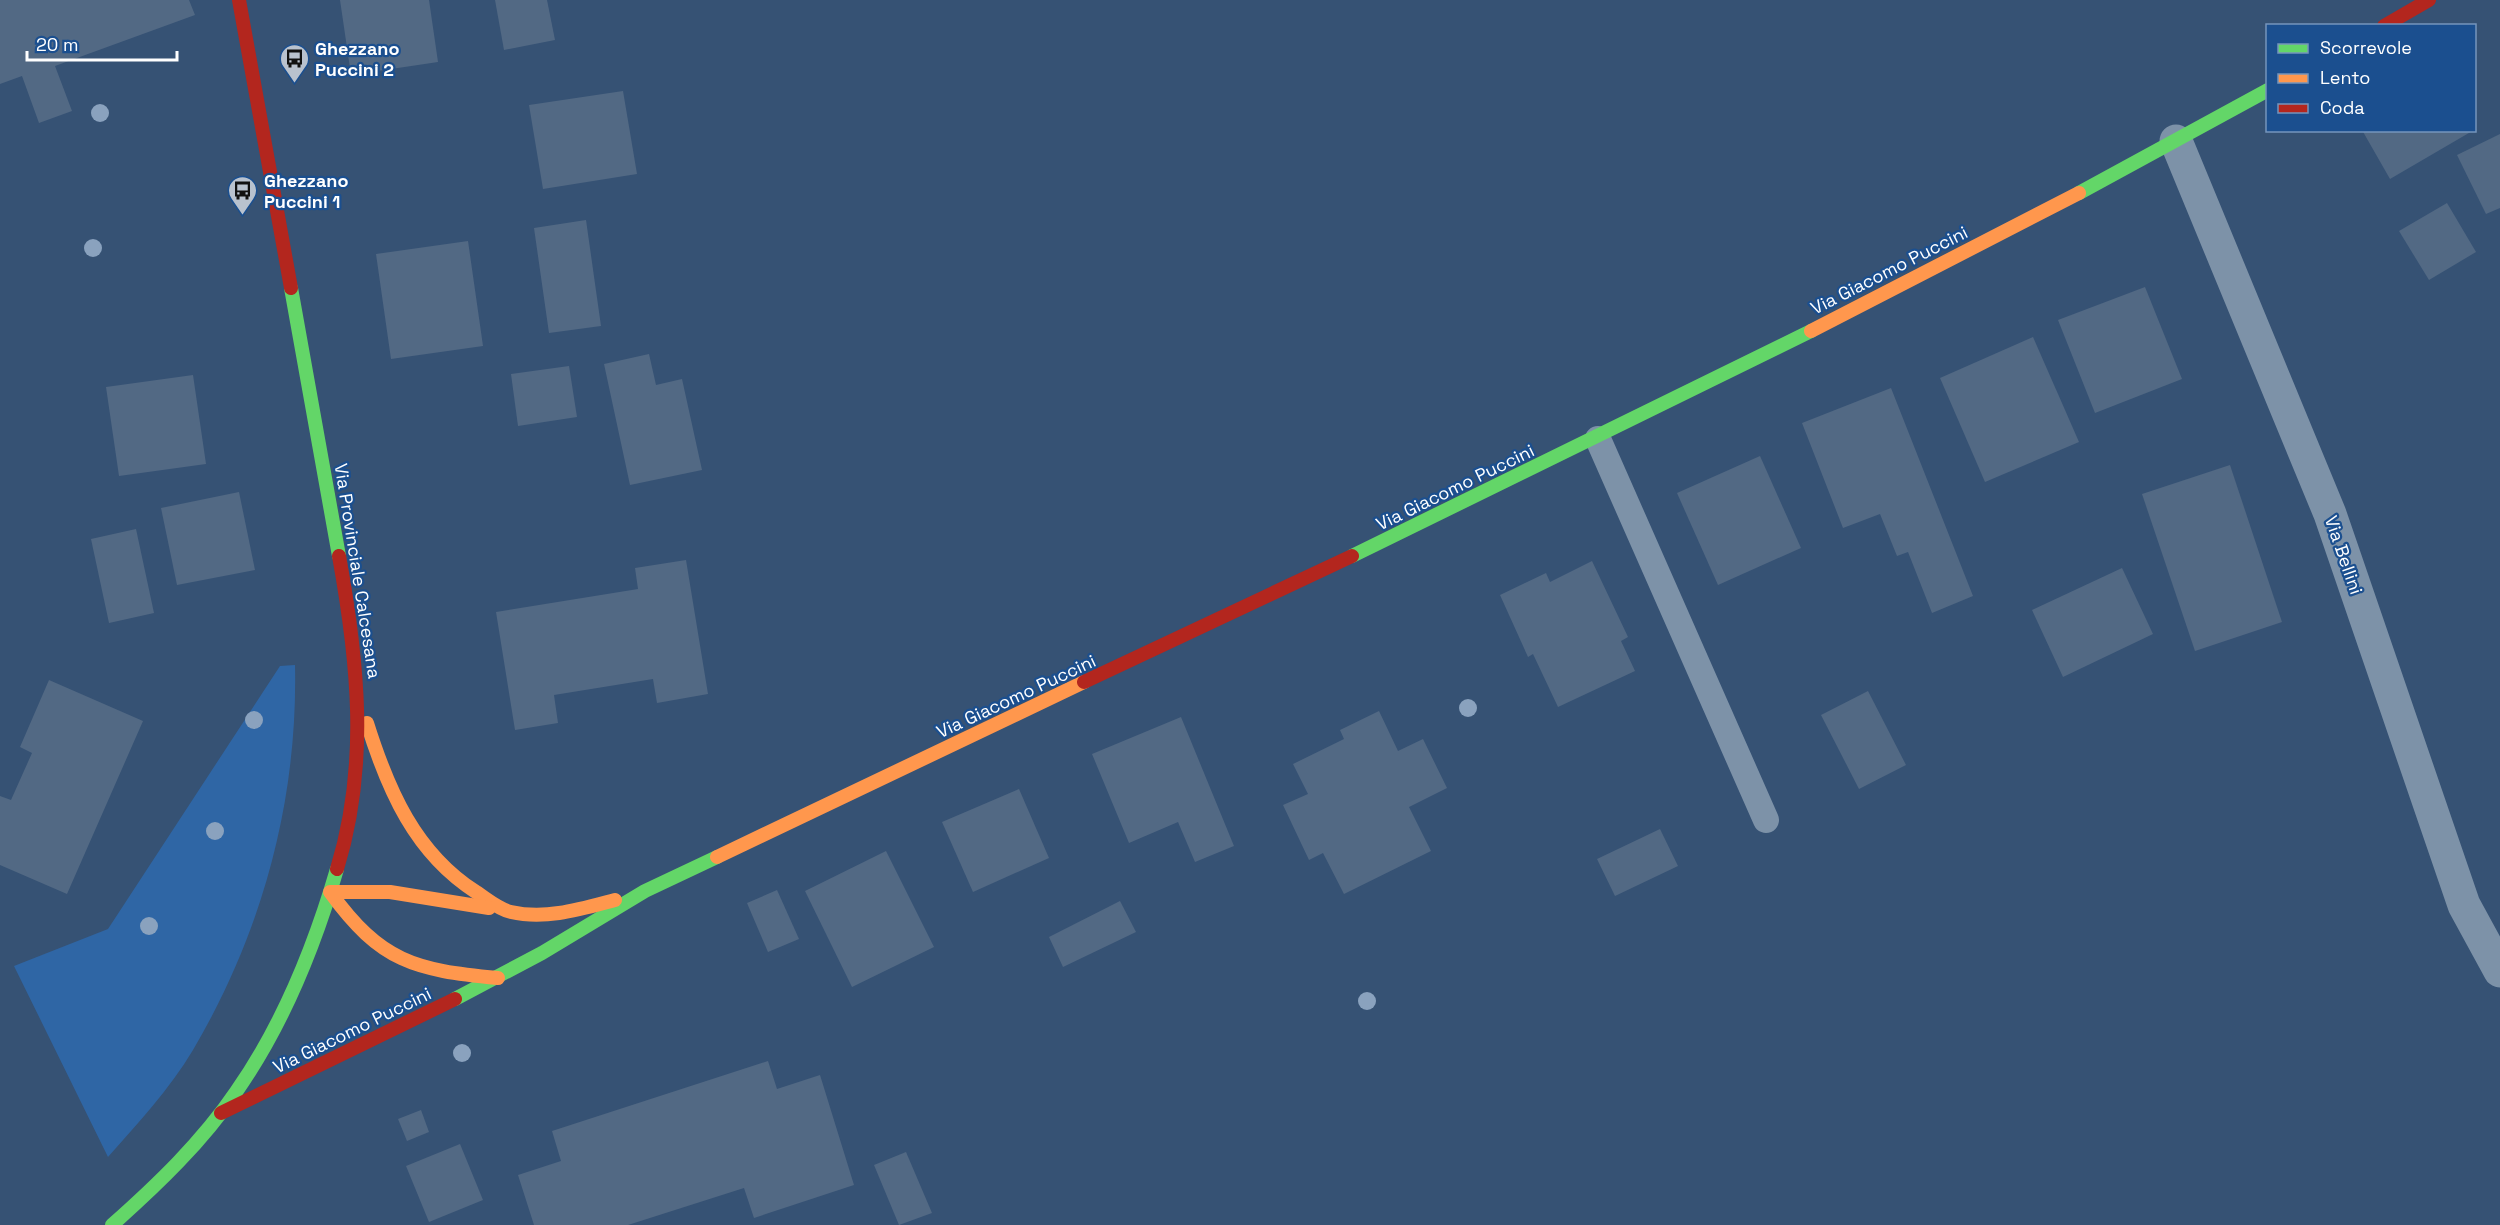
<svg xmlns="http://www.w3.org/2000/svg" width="2500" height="1225" font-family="'Space Grotesk',sans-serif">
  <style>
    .green { fill: #2f66a5 }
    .building { fill: #526984 }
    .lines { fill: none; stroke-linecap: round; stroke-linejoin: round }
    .lane { stroke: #7d92a8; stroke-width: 26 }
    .street { stroke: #7d92a8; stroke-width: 33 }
    .fast { stroke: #63d668; stroke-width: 14 }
    .slow { stroke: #ff974d; stroke-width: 14 }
    .jam { stroke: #b3261e; stroke-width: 14 }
    .tree { fill: #8aa2be }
    .labels { text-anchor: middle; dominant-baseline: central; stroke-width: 4.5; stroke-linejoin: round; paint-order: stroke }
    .poi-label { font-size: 18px; font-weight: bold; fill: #fff; stroke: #1b4f8f; text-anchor: start }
    .street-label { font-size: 18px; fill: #fff; stroke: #1b4f8f }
  </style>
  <rect width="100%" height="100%" fill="#365274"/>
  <path class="green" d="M 295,665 C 298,801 262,933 193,1050 C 169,1090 138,1123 108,1157 L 14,966 L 108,929 L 280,666 Z"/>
  <g class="building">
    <path d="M 0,0 L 189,0 L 195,15 L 55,66 L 72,111 L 39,123 L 22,76 L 0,84 Z"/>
    <path d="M 340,0 L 429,0 L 438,62 L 351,75 Z"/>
    <path d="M 495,0 L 547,0 L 555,40 L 504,50 Z"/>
    <path d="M 623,91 L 637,174 L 543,189 L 529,105 Z"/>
    <path d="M 2362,130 L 2474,130 L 2390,179 Z"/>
    <path d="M 2500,134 L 2500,208 L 2486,214 L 2457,155 Z"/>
    <path d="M 2447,203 L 2476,252 L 2429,280 L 2399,231 Z"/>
    <path d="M 586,220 L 601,326 L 549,333 L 534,228 Z"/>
    <path d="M 468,241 L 483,346 L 391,359 L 376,254 Z"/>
    <path d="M 2145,287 L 2182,379 L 2095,413 L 2058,320 Z"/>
    <path d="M 2033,337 L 2079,442 L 1985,482 L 1940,378 Z"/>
    <path d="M 649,354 L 656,385 L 682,379 L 702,470 L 630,485 L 604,364 Z"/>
    <path d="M 569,366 L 577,417 L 518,426 L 511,374 Z"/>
    <path d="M 193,375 L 206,464 L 119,476 L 106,387 Z"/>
    <path d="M 1891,388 L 1973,596 L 1932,613 L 1908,552 L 1897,556 L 1880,514 L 1843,528 L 1802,423 Z"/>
    <path d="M 1760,456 L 1801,548 L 1718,585 L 1677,493 Z"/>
    <path d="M 2230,465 L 2282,622 L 2195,651 L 2142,494 Z"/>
    <path d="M 239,492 L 255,570 L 177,585 L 161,508 Z"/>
    <path d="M 136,529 L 154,613 L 109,623 L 91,539 Z"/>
    <path d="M 686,560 L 708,694 L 657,703 L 653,679 L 554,695 L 558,723 L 515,730 L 496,612 L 638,589 L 635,568 Z"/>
    <path d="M 1592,561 L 1628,637 L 1621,641 L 1635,671 L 1558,707 L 1533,654 L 1528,657 L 1500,595 L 1546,573 L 1550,582 Z"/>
    <path d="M 2122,568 L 2153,634 L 2063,677 L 2032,610 Z"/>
    <path d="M 49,680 L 143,721 L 67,894 L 0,865 L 0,796 L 11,800 L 32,753 L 20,747 Z"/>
    <path d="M 1868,691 L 1906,765 L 1859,789 L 1821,715 Z"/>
    <path d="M 1379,711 L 1398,751 L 1423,739 L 1447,788 L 1409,807 L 1431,851 L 1344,894 L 1323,853 L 1309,860 L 1283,805 L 1308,794 L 1293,764 L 1344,739 L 1340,730 Z"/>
    <path d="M 1181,717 L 1234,846 L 1195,862 L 1178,822 L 1129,843 L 1092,754 Z"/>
    <path d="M 1019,789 L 1049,858 L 973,892 L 942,822 Z"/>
    <path d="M 1660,829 L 1678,866 L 1615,896 L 1597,859 Z"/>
    <path d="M 886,851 L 934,947 L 852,987 L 805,891 Z"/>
    <path d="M 777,890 L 799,939 L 768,952 L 747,903 Z"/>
    <path d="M 1120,901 L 1136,932 L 1063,967 L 1049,937 Z"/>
    <path d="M 768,1061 L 777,1089 L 820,1075 L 854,1185 L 754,1218 L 744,1188 L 628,1225 L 534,1225 L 518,1175 L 561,1161 L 552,1131 Z"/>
    <path d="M 421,1110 L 429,1132 L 407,1141 L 398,1119 Z"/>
    <path d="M 460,1144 L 483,1200 L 429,1222 L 406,1166 Z"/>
    <path d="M 906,1152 L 932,1213 L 899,1225 L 874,1165 Z"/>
  </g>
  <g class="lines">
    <path class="lane" d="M 1598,439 L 1766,820"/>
    <path class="street" d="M 2176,141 L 2330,514 L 2464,905 L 2500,971"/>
    <g class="fast">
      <path d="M 2079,193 L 2268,90"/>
      <path d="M 291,288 L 339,556"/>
      <path d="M 1352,556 L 1811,331"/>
      <path d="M 455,999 L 542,953 L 645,891 L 717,857"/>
      <path d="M 112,1225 C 157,1185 202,1142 236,1092 C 283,1025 314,948 337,869"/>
    </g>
    <g class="slow">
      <path d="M 1811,331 L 2079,193"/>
      <path d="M 367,723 C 388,790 415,853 476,892 C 487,899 498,909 511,912 C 546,920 581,909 615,900"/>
      <path d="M 717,857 L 1084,682"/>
      <path d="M 489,908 L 390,892 L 330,892 C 381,962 414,970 498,978"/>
    </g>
    <g class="jam">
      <path d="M 239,0 L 291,288"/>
      <path d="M 2384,26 L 2429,0"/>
      <path d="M 1084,682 L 1352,556"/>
      <path d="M 337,869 C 369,765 358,661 339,556"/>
      <path d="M 221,1113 L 455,999"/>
    </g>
  </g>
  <g class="tree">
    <circle cx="100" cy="113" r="9"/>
    <circle cx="93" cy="248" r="9"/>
    <circle cx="1468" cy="708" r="9"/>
    <circle cx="254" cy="720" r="9"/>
    <circle cx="215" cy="831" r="9"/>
    <circle cx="149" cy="926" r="9"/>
    <circle cx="1367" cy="1001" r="9"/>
    <circle cx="462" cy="1053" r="9"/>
  </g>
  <defs>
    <symbol id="bus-pin" viewBox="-11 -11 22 30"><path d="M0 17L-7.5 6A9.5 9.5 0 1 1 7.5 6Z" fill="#b9c2ce" stroke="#1b4f8f"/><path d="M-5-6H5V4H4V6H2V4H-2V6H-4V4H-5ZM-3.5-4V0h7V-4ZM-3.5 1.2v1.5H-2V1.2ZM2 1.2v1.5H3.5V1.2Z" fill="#111"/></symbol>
  </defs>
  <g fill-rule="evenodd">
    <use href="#bus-pin" x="278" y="42" width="33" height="45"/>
    <use href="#bus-pin" x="226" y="174" width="33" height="45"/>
  </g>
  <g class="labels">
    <g class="poi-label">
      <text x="315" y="48">Ghezzano<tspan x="315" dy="21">Puccini 2</tspan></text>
      <text x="264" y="180">Ghezzano<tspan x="264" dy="21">Puccini 1</tspan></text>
    </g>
    <g class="street-label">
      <text transform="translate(1889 270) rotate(-27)">Via Giacomo Puccini</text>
      <text transform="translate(1455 487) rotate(-26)">Via Giacomo Puccini</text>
      <text transform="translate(2344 555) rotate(71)">Via Bellini</text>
      <text transform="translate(358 571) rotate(81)">Via Provinciale Calcesana</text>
      <text transform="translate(1016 696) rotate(-25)">Via Giacomo Puccini</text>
      <text transform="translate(352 1030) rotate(-26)">Via Giacomo Puccini</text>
    </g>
  </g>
  <rect x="2266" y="24" width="210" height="108" fill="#1b4f8f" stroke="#7695bc" stroke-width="1.5"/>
  <rect x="2278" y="44" width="30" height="9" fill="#63d668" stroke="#7695bc" stroke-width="1.5"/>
  <text x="2320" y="54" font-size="18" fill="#ffffff">Scorrevole</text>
  <rect x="2278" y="74" width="30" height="9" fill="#ff974d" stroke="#7695bc" stroke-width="1.5"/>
  <text x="2320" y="84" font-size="18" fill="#ffffff">Lento</text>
  <rect x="2278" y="104" width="30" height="9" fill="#b3261e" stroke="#7695bc" stroke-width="1.5"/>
  <text x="2320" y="114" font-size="18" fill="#ffffff">Coda</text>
  <path d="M27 51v9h150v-9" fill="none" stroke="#ffffff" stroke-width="3"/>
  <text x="36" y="51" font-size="18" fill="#ffffff" stroke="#1b4f8f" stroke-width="4.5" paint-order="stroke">20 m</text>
</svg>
